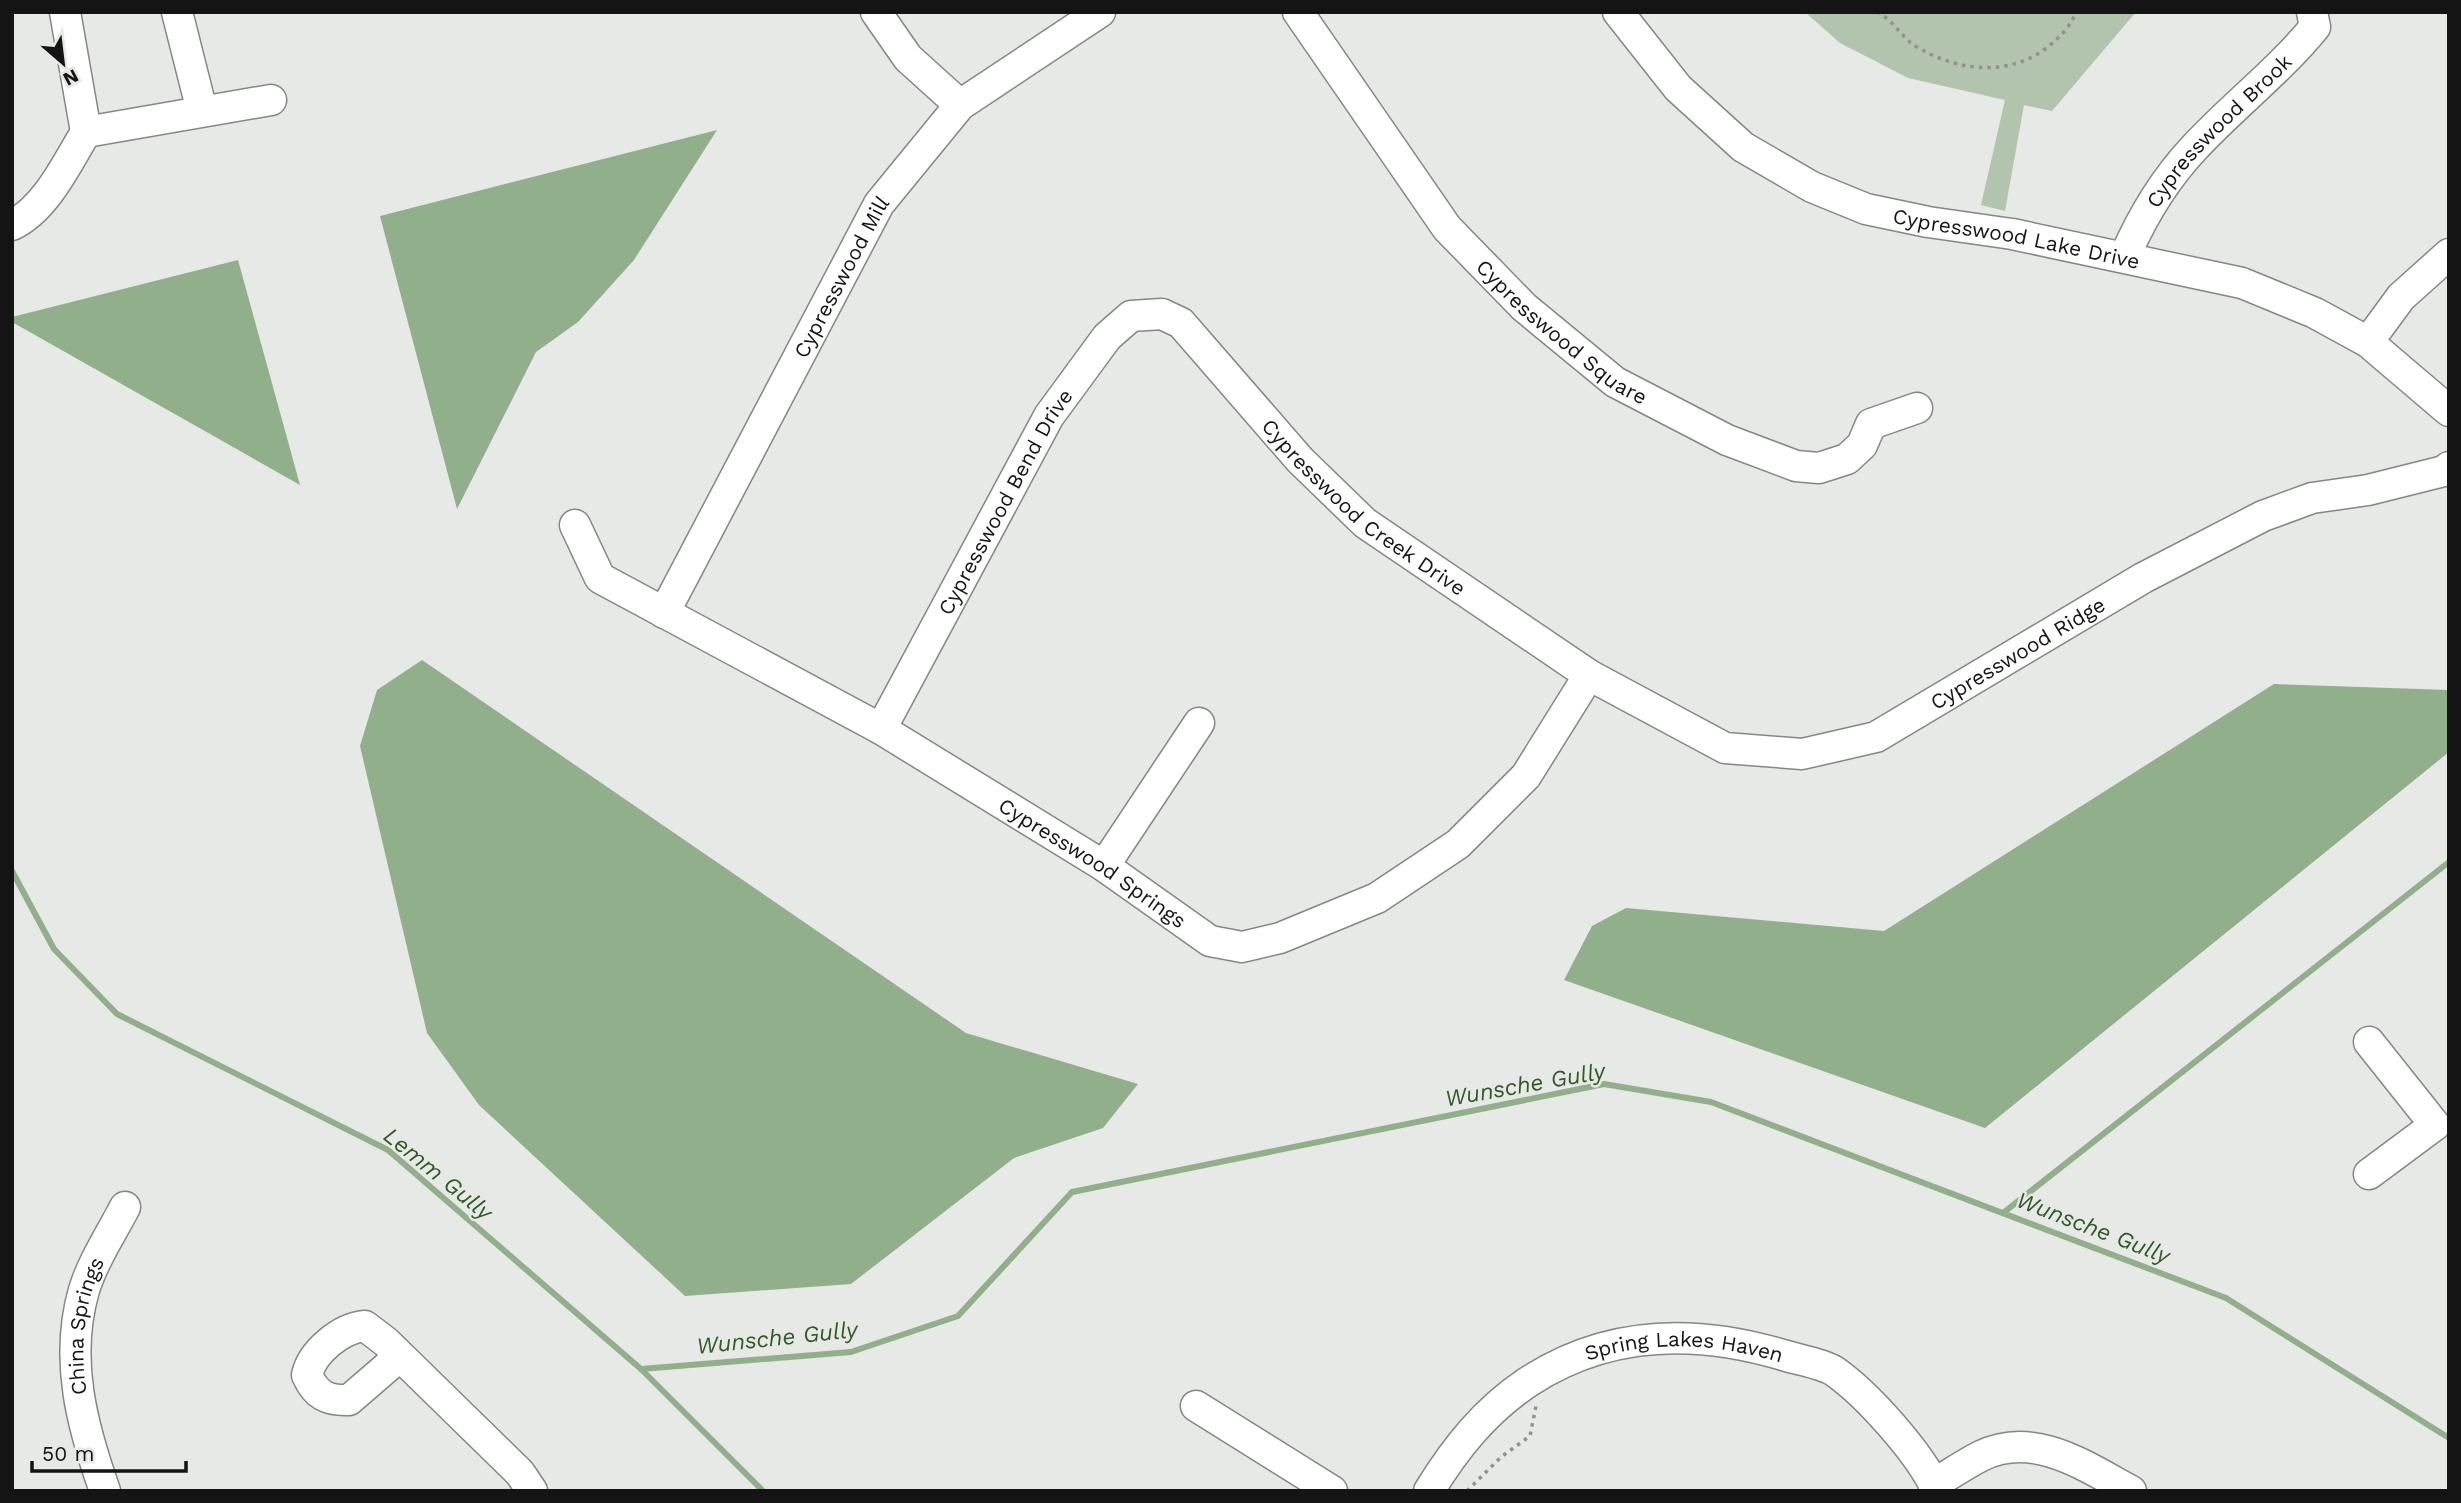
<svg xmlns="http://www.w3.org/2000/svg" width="2461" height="1503" font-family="'Work Sans',sans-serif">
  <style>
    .green { fill: #b2c4ad }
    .water { fill: #91af8a }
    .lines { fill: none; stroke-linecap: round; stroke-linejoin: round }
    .stream { stroke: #91af8a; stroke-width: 6 }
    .minor-casing { stroke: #848783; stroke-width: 33 }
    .path { stroke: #90928f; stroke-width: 3.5; stroke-dasharray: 3.5 5; stroke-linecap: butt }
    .minor { stroke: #fff; stroke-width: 30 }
    .labels { text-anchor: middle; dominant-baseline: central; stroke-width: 5; stroke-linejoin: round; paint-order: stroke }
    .street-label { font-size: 21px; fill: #131413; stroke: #e6e9e5 }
    .water-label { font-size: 23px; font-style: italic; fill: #315926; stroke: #e6e9e5 }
  </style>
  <rect width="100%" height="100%" fill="#e6e9e5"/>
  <path class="green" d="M 1805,12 L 2136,12 L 2052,111 L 2024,105 L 2005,211 L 1981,205 L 2005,100 L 1908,78 L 1840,43 Z"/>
  <g class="water">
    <path d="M 717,130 L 634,260 L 578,322 L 536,352 L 457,509 L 380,216 Z"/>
    <path d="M 238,260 L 300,485 L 12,322 L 12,317 Z"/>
    <path d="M 422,660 L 966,1033 L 1138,1084 L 1103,1128 L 1014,1158 L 851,1284 L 685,1296 L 479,1105 L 427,1033 L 360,746 L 377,690 Z"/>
    <path d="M 2274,684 L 2449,690 L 2449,752 L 1985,1128 L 1564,980 L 1592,926 L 1626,908 L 1884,931 Z"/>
  </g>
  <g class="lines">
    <g class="stream">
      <path d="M 12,871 L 54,949 L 117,1014 L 388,1150 L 641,1369 L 763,1491"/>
      <path d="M 2003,1213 L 2449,862"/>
      <path d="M 641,1369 L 851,1352 L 958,1316 L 1072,1192 L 1604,1084 L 1711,1102 L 2226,1298 L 2449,1438"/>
    </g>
    <defs>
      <g id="minor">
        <path d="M 177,12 L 202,111"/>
        <path d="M 876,12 L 908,58 L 960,105"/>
        <path id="s1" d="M 1298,12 L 1447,228 L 1524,307 L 1615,382 L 1727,440 L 1796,466 L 1819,468 L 1847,459 L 1862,445 L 1871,424 L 1917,408"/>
        <path id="s2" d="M 1618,12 L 1678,88 L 1743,147 L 1812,187 L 1866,209 L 1928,222 L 2012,234 L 2242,283 L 2315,313 L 2368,342 L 2449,411"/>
        <path d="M 86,132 L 271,100"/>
        <path d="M 12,225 C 46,209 67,163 86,132 L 65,12"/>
        <path id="s3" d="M 2125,256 C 2142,217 2164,180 2194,148 C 2233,106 2279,71 2315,27 L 2312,12"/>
        <path d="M 2368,342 L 2401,297 L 2449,254"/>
        <path id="s4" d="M 575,525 L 600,578 L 881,729 L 1104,866 L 1210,941 L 1242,947 L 1280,938 L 1377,898 L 1458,844 L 1526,776 L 1589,675"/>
        <path id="s5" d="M 664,613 L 879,204 L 960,105 L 1100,12"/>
        <path id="s6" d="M 881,729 L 1049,416 L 1107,337 L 1131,316 L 1162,314 L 1181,323 L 1300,460 L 1365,523 L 1589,675 L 1725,748 L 1802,754 L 1876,737 L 2143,578 L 2263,516 L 2312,498 L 2368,490 L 2444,471 L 2449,467"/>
        <path d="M 1104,866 L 1199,723"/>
        <path d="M 2369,1042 L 2435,1125 L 2369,1174"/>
        <path d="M 400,1356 L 349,1400 C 327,1401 316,1395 307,1375 C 312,1352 341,1328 365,1326 L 386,1342 L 520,1473 L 532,1491"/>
        <path d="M 1196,1406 L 1332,1491"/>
        <path d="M 1934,1484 C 1949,1475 1965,1464 1981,1456 C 2034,1430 2085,1466 2131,1491"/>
        <path id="s7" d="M 105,1491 C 82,1426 64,1359 84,1290 C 93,1261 111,1234 125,1207"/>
        <path id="s8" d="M 1429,1491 C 1456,1447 1485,1411 1528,1382 C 1607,1330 1696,1329 1783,1355 C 1798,1360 1821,1363 1834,1371 C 1867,1394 1921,1454 1937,1491"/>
      </g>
    </defs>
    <use href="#minor" class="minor-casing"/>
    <g class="path">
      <path d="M 1877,12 C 1896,22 1902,39 1917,47 C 1958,72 2011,77 2049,46 C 2061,36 2070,27 2076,12"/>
      <path d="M 1467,1491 L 1501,1457 L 1530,1436 L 1536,1406"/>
    </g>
    <use href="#minor" class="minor"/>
  </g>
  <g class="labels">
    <g class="street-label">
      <text stroke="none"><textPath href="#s3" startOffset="158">Cypresswood Brook</textPath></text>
      <text stroke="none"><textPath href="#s2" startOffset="476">Cypresswood Lake Drive</textPath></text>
      <text stroke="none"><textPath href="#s5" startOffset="380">Cypresswood Mill</textPath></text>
      <text stroke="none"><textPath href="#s1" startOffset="418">Cypresswood Square</textPath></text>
      <text stroke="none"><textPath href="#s6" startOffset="259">Cypresswood Bend Drive</textPath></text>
      <text stroke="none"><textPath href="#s6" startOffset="798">Cypresswood Creek Drive</textPath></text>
      <text stroke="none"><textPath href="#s6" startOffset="1552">Cypresswood Ridge</textPath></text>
      <text stroke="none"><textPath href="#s4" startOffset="628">Cypresswood Springs</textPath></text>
      <text stroke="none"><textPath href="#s7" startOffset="170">China Springs</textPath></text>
      <text stroke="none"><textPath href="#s8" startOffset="313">Spring Lakes Haven</textPath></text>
    </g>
    <g class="water-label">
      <text transform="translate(1525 1085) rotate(-10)">Wunsche Gully</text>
      <text transform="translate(438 1174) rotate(39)">Lemm Gully</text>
      <text transform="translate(2093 1228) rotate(21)">Wunsche Gully</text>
      <text transform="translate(777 1338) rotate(-6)">Wunsche Gully</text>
    </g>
  </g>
  <rect width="2461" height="1503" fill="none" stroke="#131413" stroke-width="28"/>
  <g transform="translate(63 63) rotate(152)" stroke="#e6e9e5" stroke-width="5" paint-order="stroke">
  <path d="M0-5L12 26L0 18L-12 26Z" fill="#131413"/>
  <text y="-10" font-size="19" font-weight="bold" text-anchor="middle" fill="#131413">N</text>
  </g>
  <path d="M32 1461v10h154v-10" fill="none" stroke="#131413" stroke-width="3.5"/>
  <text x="42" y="1461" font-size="21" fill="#131413" stroke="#e6e9e5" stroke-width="5" paint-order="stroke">50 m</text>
</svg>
